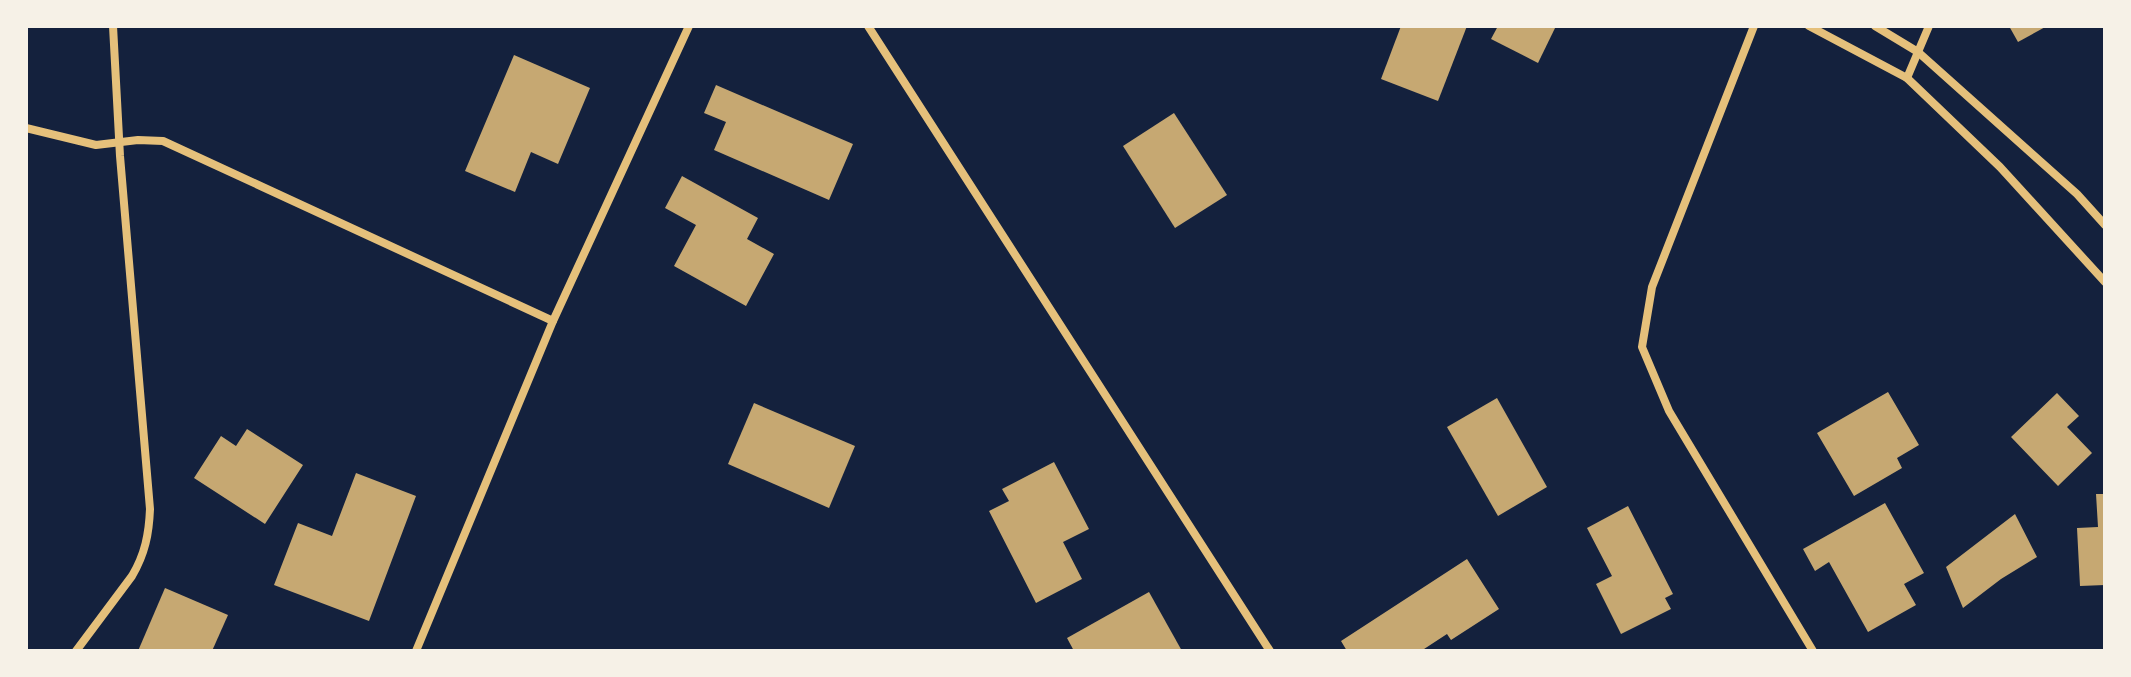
<svg xmlns="http://www.w3.org/2000/svg" width="2131" height="677" font-family="Roboto,sans-serif">
  <style>
    .building { fill: #c6a872 }
    .lines { fill: none; stroke-linecap: round; stroke-linejoin: round }
    .minor { stroke: #e5c07b; stroke-width: 8 }
  </style>
  <rect width="100%" height="100%" fill="#14213d"/>
  <g class="building">
    <path d="M 1401,26 L 1467,26 L 1438,101 L 1381,79 Z"/>
    <path d="M 1498,26 L 1556,26 L 1538,63 L 1491,39 Z"/>
    <path d="M 2009,26 L 2047,26 L 2018,42 Z"/>
    <path d="M 514,55 L 590,88 L 558,164 L 531,152 L 515,192 L 465,171 Z"/>
    <path d="M 716,85 L 853,144 L 829,200 L 714,150 L 726,122 L 704,113 Z"/>
    <path d="M 1174,113 L 1227,195 L 1175,228 L 1123,146 Z"/>
    <path d="M 682,176 L 758,218 L 747,239 L 774,254 L 746,306 L 674,266 L 696,225 L 665,208 Z"/>
    <path d="M 1888,392 L 1919,445 L 1897,458 L 1902,468 L 1854,496 L 1817,433 Z"/>
    <path d="M 2057,393 L 2079,416 L 2067,427 L 2092,453 L 2058,486 L 2011,437 Z"/>
    <path d="M 1497,398 L 1547,487 L 1498,516 L 1447,427 Z"/>
    <path d="M 754,403 L 855,446 L 829,508 L 728,464 Z"/>
    <path d="M 247,429 L 303,465 L 265,524 L 194,478 L 221,436 L 236,446 Z"/>
    <path d="M 1054,462 L 1089,529 L 1063,542 L 1082,579 L 1036,603 L 989,511 L 1009,501 L 1002,489 Z"/>
    <path d="M 356,473 L 416,496 L 369,621 L 274,585 L 298,523 L 332,536 Z"/>
    <path d="M 2096,494 L 2105,494 L 2105,585 L 2080,586 L 2077,528 L 2098,527 Z"/>
    <path d="M 1885,503 L 1924,573 L 1904,584 L 1916,605 L 1868,632 L 1829,562 L 1815,571 L 1803,549 Z"/>
    <path d="M 1628,506 L 1673,594 L 1665,598 L 1671,609 L 1621,634 L 1596,584 L 1612,576 L 1587,528 Z"/>
    <path d="M 2015,514 L 2037,557 L 2001,579 L 1963,608 L 1946,567 Z"/>
    <path d="M 1467,559 L 1499,609 L 1451,640 L 1447,634 L 1421,651 L 1347,651 L 1341,641 Z"/>
    <path d="M 165,588 L 228,615 L 212,651 L 138,651 Z"/>
    <path d="M 1149,592 L 1182,651 L 1074,651 L 1067,638 Z"/>
  </g>
  <g class="lines">
    <g class="minor">
      <path d="M 868,26 L 1270,651"/>
      <path d="M 1754,26 L 1652,287 L 1642,347 L 1669,411 L 1813,651"/>
      <path d="M 1809,26 L 1907,78 L 2000,167 L 2105,282"/>
      <path d="M 1875,26 L 1918,52 L 2077,194 L 2105,225"/>
      <path d="M 1907,78 L 1929,26"/>
      <path d="M 26,128 L 96,145 L 138,140 L 163,141 L 553,321"/>
      <path d="M 76,651 L 132,576 C 145,554 149,534 150,509 L 120,156 L 113,26"/>
      <path d="M 416,651 L 553,321 L 689,26"/>
    </g>
  </g>
  <rect width="2131" height="677" fill="none" stroke="#f6f1e7" stroke-width="56"/>
</svg>
